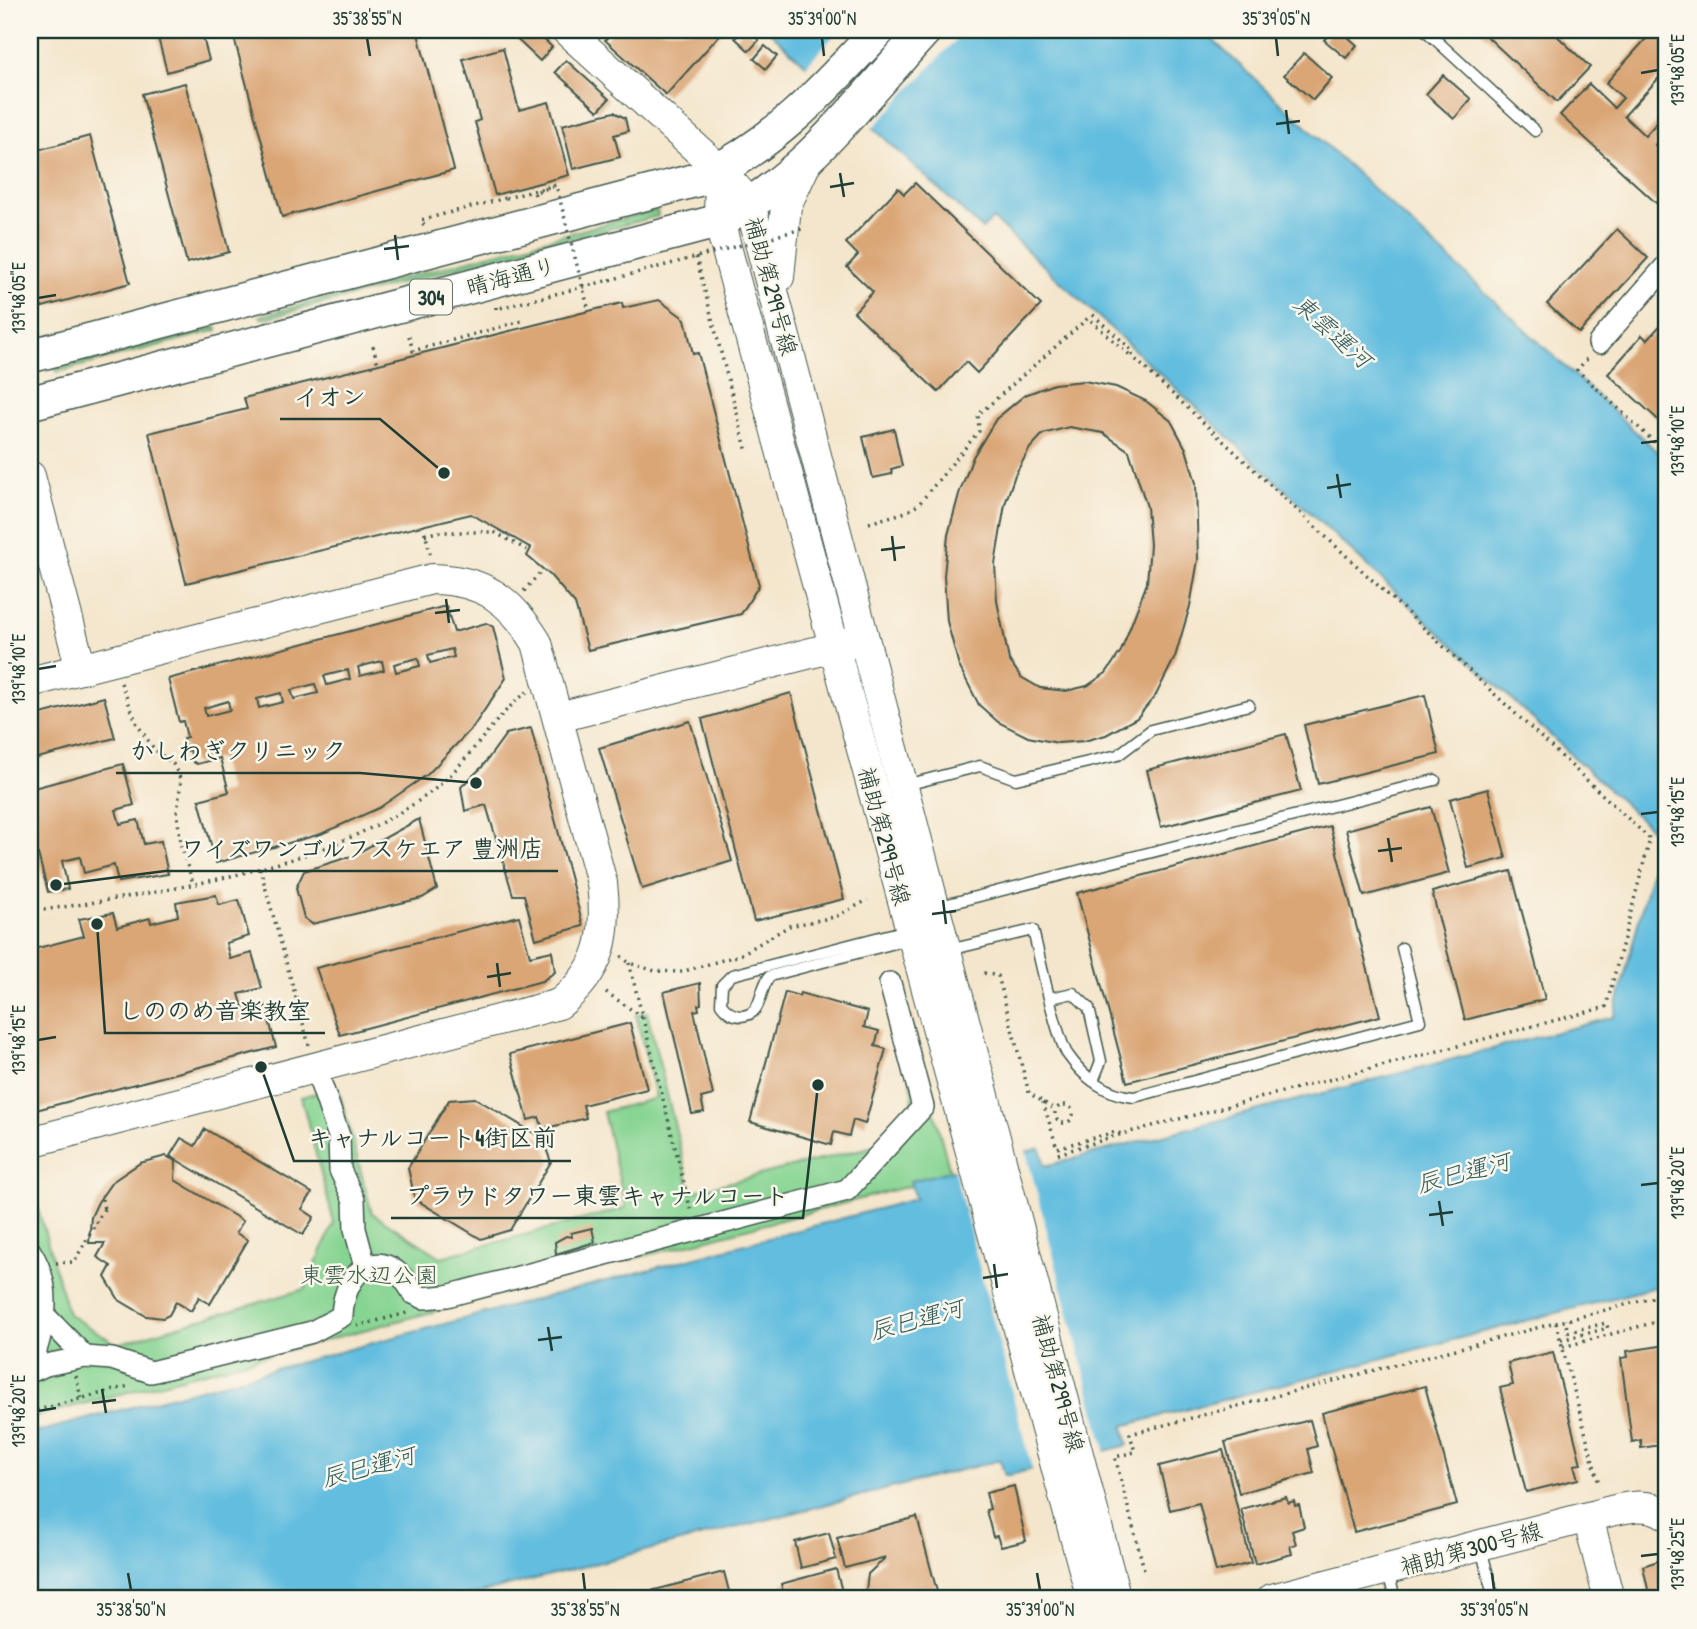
<svg xmlns="http://www.w3.org/2000/svg" width="1697" height="1629" font-family="'Patrick Hand','Klee One',sans-serif">
  <style>
    .green { fill: #86d492; stroke: #528863; stroke-width: 2 }
    .water { fill: #62bddf; stroke: #407d8a; stroke-width: 2 }
    .pier { fill: #f4e6cc }
    .building { fill: #daa676; fill-rule: evenodd }
    .lines { fill: none; stroke-linecap: round; stroke-linejoin: round }
    .lane-casing { stroke: #3f564b; stroke-width: 13 }
    .street-casing { stroke: #3f564b; stroke-width: 24 }
    .secondary-casing { stroke: #3f564b; stroke-width: 32 }
    .primary-casing { stroke: #3f564b; stroke-width: 36 }
    .path { stroke: #3f564b; stroke-width: 3.5; stroke-dasharray: 2 5; stroke-linecap: butt }
    .lane { stroke: #fff; stroke-width: 10 }
    .street { stroke: #fff; stroke-width: 21 }
    .secondary { stroke: #fff; stroke-width: 30 }
    .primary { stroke: #fff; stroke-width: 33 }
    .path-bridge { stroke: #3f564b; stroke-width: 3.5; stroke-dasharray: 2 5; stroke-linecap: butt }
    .ticks { fill: none; stroke: #1f3d34; stroke-width: 2.5 }
    .labels { text-anchor: middle; dominant-baseline: central; stroke-width: 5; stroke-linejoin: round; paint-order: stroke }
    .shield { fill: #fbf7ec; stroke: #61756b; stroke-width: 2 }
    .shield-label { font-size: 21px; font-weight: bold; fill: #1f3d34 }
    .street-label { font-size: 23px; fill: #1f3d34; stroke: #fbf7ec }
    .park-label { font-size: 23px; fill: #345b47; stroke: #fbf7ec }
    .water-label { font-size: 24px; font-style: italic; fill: #305d5f; stroke: #fbf7ec }
    .leader { fill: none; stroke: #1f3d34; stroke-width: 2.5 }
    .callout-dot { fill: #1f3d34; stroke: #fbf7ec; stroke-width: 2.5 }
    .callout-label { font-size: 24px; text-anchor: middle; font-weight: bold; fill: #1f3d34; stroke: #fbf7ec; stroke-width: 5; stroke-linejoin: round; paint-order: stroke }
    .neatline { fill: none; stroke: #1f3d34; stroke-width: 2.5 }
    .ticks-label { font-size: 18px; text-anchor: middle; fill: #1f3d34 }
  </style>
  <rect width="100%" height="100%" fill="#fbf7ec"/>
  <filter id="ink" filterUnits="userSpaceOnUse"><feTurbulence type="fractalNoise" baseFrequency=".0143" numOctaves="2"/><feDisplacementMap in="SourceGraphic" scale="14" xChannelSelector="R" yChannelSelector="G"/><feConvolveMatrix kernelMatrix="1 2 1 2 8 2 1 2 1" color-interpolation-filters="sRGB"/></filter>
  <filter id="wash" filterUnits="userSpaceOnUse"><feTurbulence type="fractalNoise" baseFrequency=".00686" numOctaves="4" result="noise"/><feDisplacementMap in="SourceGraphic" scale="28" xChannelSelector="R" yChannelSelector="G"/><feGaussianBlur stdDeviation="1.57" result="paint"/><feColorMatrix in="noise" values="0 0 0 0 0 0 0 0 0 0 0 0 0 0 0 0 0 1.4 0 .05"/><feComposite in="paint" operator="in"/></filter>
  <g filter="url(#wash)">
    <rect width="100%" height="100%" fill="#f4e6cc"/>
    <g class="green">
      <path d="M 657,210 L 658,216 L 263,319 L 260,316 Z"/>
      <path d="M 216,326 L 217,330 L 57,372 L 55,368 Z"/>
      <path d="M 906,1006 L 951,1175 L 30,1418 L 30,1180 L 68,1314 L 117,1344 L 305,1289 L 334,1223 L 301,1097 L 338,1087 L 372,1213 L 441,1257 L 626,1208 L 603,1112 L 656,1098 L 636,1015 L 647,1012 L 691,1192 L 878,1145 L 913,1109 Z"/>
    </g>
    <path class="water" d="M 768,30 L 1202,30 L 1667,461 L 1667,1284 L 1123,1426 L 1128,1445 L 1005,1476 L 1000,1460 L 457,1599 L 30,1599 L 30,1434 L 915,1199 L 910,1181 L 1040,1148 L 1045,1166 L 1614,1017 L 1660,837 L 993,219 L 982,229 Z"/>
    <g class="pier">
      <path d="M 839,30 L 965,30 L 871,130 L 804,68 Z"/>
      <path d="M 1025,1148 L 1106,1454 L 1033,1473 L 953,1166 Z"/>
    </g>
    <g id="blocks">
      <g class="building">
        <path d="M 156,30 L 201,30 L 209,60 L 167,72 Z"/>
        <path d="M 232,30 L 417,30 L 454,170 L 282,217 Z"/>
        <path d="M 507,30 L 534,30 L 552,47 L 540,61 Z"/>
        <path d="M 614,30 L 724,30 L 666,95 L 605,40 Z"/>
        <path d="M 743,30 L 747,30 L 759,40 L 749,51 L 735,38 Z"/>
        <path d="M 1333,30 L 1340,30 L 1357,45 L 1346,58 L 1324,40 Z"/>
        <path d="M 1480,30 L 1551,30 L 1590,67 L 1557,102 Z"/>
        <path d="M 1654,30 L 1667,30 L 1667,69 L 1624,116 L 1645,136 L 1667,111 L 1667,141 L 1662,136 L 1655,145 L 1667,156 L 1667,213 L 1560,115 L 1589,84 L 1614,108 L 1623,98 L 1606,83 Z"/>
        <path d="M 765,46 L 777,56 L 766,69 L 754,59 Z"/>
        <path d="M 503,48 L 519,110 L 549,102 L 569,175 L 495,195 L 475,122 L 480,120 L 463,59 Z"/>
        <path d="M 1304,53 L 1332,78 L 1313,100 L 1284,75 Z"/>
        <path d="M 566,60 L 609,99 L 598,111 L 555,72 Z"/>
        <path d="M 1443,75 L 1471,99 L 1454,119 L 1426,94 Z"/>
        <path d="M 185,83 L 229,252 L 187,263 L 142,94 Z"/>
        <path d="M 614,112 L 625,118 L 628,131 L 614,135 L 620,157 L 573,169 L 562,125 Z"/>
        <path d="M 90,136 L 130,283 L 32,310 L 30,152 Z"/>
        <path d="M 915,183 L 1041,305 L 977,373 L 966,362 L 938,392 L 854,312 L 873,292 L 847,267 L 858,255 L 846,243 L 898,188 L 904,194 Z"/>
        <path d="M 1617,229 L 1648,258 L 1579,333 L 1547,304 Z"/>
        <path d="M 659,300 L 685,319 L 693,354 L 698,353 L 759,585 L 741,614 L 588,650 L 575,604 L 550,575 L 527,556 L 531,548 L 471,514 L 186,583 L 149,433 L 247,409 L 244,398 L 589,311 L 622,303 L 623,308 Z"/>
        <path d="M 1667,318 L 1667,428 L 1608,374 L 1642,335 L 1647,340 Z"/>
        <path d="M 1084,381 L 1116,387 L 1146,401 L 1171,421 L 1186,449 L 1196,483 L 1198,560 L 1190,606 L 1175,657 L 1156,695 L 1137,718 L 1106,735 L 1084,741 L 1058,743 L 1028,737 L 998,722 L 979,705 L 959,666 L 947,621 L 944,576 L 948,535 L 959,494 L 973,457 L 996,419 L 1025,395 L 1054,384 ZM 1069,427 L 1103,433 L 1129,451 L 1147,507 L 1150,545 L 1147,583 L 1121,651 L 1106,673 L 1087,686 L 1066,691 L 1040,688 L 1021,677 L 1009,660 L 997,601 L 995,564 L 1005,504 L 1015,475 L 1030,448 L 1043,434 Z"/>
        <path d="M 894,429 L 902,466 L 891,469 L 892,474 L 873,478 L 863,437 Z"/>
        <path d="M 446,606 L 454,632 L 486,623 L 493,627 L 506,678 L 473,727 L 428,774 L 379,808 L 321,834 L 216,863 L 199,800 L 229,792 L 220,758 L 197,764 L 193,762 L 190,750 L 186,751 L 183,738 L 187,737 L 183,721 L 179,722 L 168,679 ZM 452,649 L 454,657 L 430,663 L 428,655 ZM 418,658 L 420,666 L 396,672 L 394,664 ZM 382,661 L 384,670 L 360,676 L 358,667 ZM 348,670 L 350,679 L 327,685 L 324,676 ZM 315,684 L 318,693 L 294,699 L 291,690 ZM 281,693 L 283,702 L 259,708 L 257,699 ZM 228,701 L 230,710 L 206,716 L 204,708 Z"/>
        <path d="M 791,693 L 844,899 L 754,921 L 702,719 Z"/>
        <path d="M 1425,695 L 1439,754 L 1318,784 L 1304,725 Z"/>
        <path d="M 104,697 L 115,738 L 30,760 L 30,717 Z"/>
        <path d="M 690,721 L 732,861 L 642,889 L 599,748 Z"/>
        <path d="M 531,728 L 583,926 L 536,939 L 524,895 L 513,895 L 486,805 L 465,811 L 461,787 L 482,767 L 506,734 Z"/>
        <path d="M 1286,734 L 1301,791 L 1161,827 L 1147,770 Z"/>
        <path d="M 123,764 L 134,805 L 116,810 L 120,824 L 138,820 L 144,844 L 161,841 L 168,874 L 118,882 L 114,865 L 84,873 L 80,857 L 62,861 L 68,889 L 48,892 L 38,854 L 30,856 L 30,789 Z"/>
        <path d="M 1488,789 L 1506,858 L 1468,868 L 1450,799 Z"/>
        <path d="M 1431,807 L 1449,873 L 1364,896 L 1346,830 Z"/>
        <path d="M 419,819 L 437,889 L 422,898 L 312,924 L 304,918 L 296,888 L 304,871 L 352,856 Z"/>
        <path d="M 1330,826 L 1380,1016 L 1127,1082 L 1077,893 Z"/>
        <path d="M 1511,871 L 1545,999 L 1465,1020 L 1432,892 Z"/>
        <path d="M 216,895 L 219,905 L 239,900 L 249,936 L 226,943 L 230,959 L 252,953 L 262,988 L 239,994 L 244,1011 L 265,1005 L 276,1047 L 36,1110 L 30,1086 L 30,950 L 84,936 L 79,919 L 113,913 L 117,927 L 150,918 L 151,923 L 178,916 L 176,902 Z"/>
        <path d="M 519,916 L 530,956 L 552,951 L 555,972 L 542,981 L 340,1035 L 316,968 Z"/>
        <path d="M 700,983 L 701,1004 L 698,1005 L 699,1010 L 694,1011 L 713,1095 L 701,1098 L 704,1112 L 692,1114 L 664,992 Z"/>
        <path d="M 785,992 L 799,996 L 800,993 L 868,1012 L 864,1027 L 879,1031 L 875,1046 L 886,1049 L 865,1124 L 853,1120 L 849,1136 L 834,1132 L 831,1145 L 750,1122 Z"/>
        <path d="M 630,1023 L 647,1089 L 583,1105 L 586,1118 L 543,1129 L 539,1117 L 528,1120 L 510,1054 Z"/>
        <path d="M 475,1098 L 542,1138 L 551,1162 L 510,1230 L 481,1239 L 415,1199 L 408,1168 L 449,1100 Z"/>
        <path d="M 205,1129 L 312,1193 L 302,1209 L 314,1217 L 303,1235 L 170,1156 L 181,1138 L 195,1146 Z"/>
        <path d="M 166,1156 L 176,1161 L 175,1180 L 243,1221 L 236,1233 L 248,1240 L 210,1304 L 199,1297 L 191,1311 L 176,1302 L 169,1315 L 163,1318 L 146,1316 L 119,1300 L 105,1277 L 111,1266 L 97,1257 L 105,1243 L 89,1243 L 91,1217 L 98,1202 L 112,1182 L 140,1163 Z"/>
        <path d="M 592,1228 L 595,1242 L 556,1254 L 555,1242 L 566,1236 L 572,1237 L 571,1233 Z"/>
        <path d="M 1667,1345 L 1667,1444 L 1641,1448 L 1641,1440 L 1632,1442 L 1621,1358 L 1628,1357 L 1627,1351 Z"/>
        <path d="M 1553,1352 L 1581,1464 L 1574,1465 L 1578,1479 L 1526,1492 L 1500,1388 L 1513,1385 L 1508,1363 Z"/>
        <path d="M 1425,1386 L 1457,1505 L 1354,1532 L 1322,1413 Z"/>
        <path d="M 1310,1420 L 1317,1446 L 1308,1449 L 1314,1473 L 1239,1493 L 1225,1442 Z"/>
        <path d="M 1223,1450 L 1251,1563 L 1216,1572 L 1199,1503 L 1170,1510 L 1159,1466 Z"/>
        <path d="M 1014,1486 L 1026,1541 L 1001,1547 L 997,1536 L 993,1537 L 986,1510 L 990,1509 L 986,1493 Z"/>
        <path d="M 1286,1497 L 1288,1503 L 1294,1501 L 1295,1506 L 1299,1505 L 1304,1527 L 1292,1531 L 1296,1544 L 1290,1546 L 1292,1554 L 1255,1564 L 1241,1509 Z"/>
        <path d="M 917,1517 L 939,1599 L 865,1599 L 868,1574 L 886,1557 L 845,1568 L 837,1538 Z"/>
        <path d="M 829,1533 L 836,1559 L 801,1568 L 795,1542 Z"/>
        <path d="M 1667,1558 L 1667,1599 L 1650,1599 L 1643,1566 Z"/>
        <path d="M 836,1569 L 844,1599 L 785,1599 L 781,1584 Z"/>
        <path d="M 724,1572 L 731,1599 L 653,1599 L 651,1591 Z"/>
      </g>
    </g>
  </g>
  <g filter="url(#ink)">
    <use href="#blocks" fill-opacity="0" stroke="#3f564b" stroke-width="2"/>
    <g class="lines">
      <defs>
        <g id="lane">
          <path d="M 1425,30 L 1535,131"/>
          <path d="M 906,785 L 980,766 L 1016,779 L 1118,755 L 1151,730 L 1249,705"/>
          <path d="M 936,907 L 1435,780"/>
          <path d="M 907,930 L 732,975 L 722,985 L 721,1004 C 726,1011 732,1016 741,1016 C 764,1015 758,989 770,976 L 910,939"/>
          <path d="M 949,950 L 1033,930 C 1039,954 1057,1041 1068,1055 C 1084,1078 1107,1095 1134,1097 L 1420,1021 L 1402,948"/>
          <path d="M 1051,998 L 1073,993 L 1089,1008 L 1101,1061 L 1093,1081"/>
          <path d="M 1481,1548 L 1494,1599"/>
          <path d="M 1388,1572 L 1395,1599"/>
        </g>
        <g id="street">
          <path d="M 1599,343 L 1667,265"/>
          <path d="M 320,1081 L 339,1136 L 340,1170 L 354,1200 L 355,1229 L 365,1266"/>
          <path d="M 30,1251 C 56,1291 43,1328 30,1370"/>
          <path d="M 46,1317 L 85,1357"/>
          <path d="M 30,1372 L 46,1365 L 85,1357 L 112,1359 L 151,1372 L 312,1332 L 342,1316 C 344,1265 386,1242 413,1293 L 424,1298 L 447,1296 L 847,1190 L 923,1107 L 890,983"/>
        </g>
        <g id="secondary">
          <path d="M 566,30 L 720,170 L 750,204 L 1116,1599"/>
          <path d="M 720,170 L 719,221 L 1092,1599"/>
          <path d="M 779,277 L 786,206 L 807,161"/>
          <path d="M 30,476 L 81,669"/>
          <path d="M 30,682 L 432,579 C 484,580 511,600 537,643 L 602,883 C 608,935 602,970 559,1004 L 30,1142"/>
          <path d="M 559,717 L 854,642"/>
          <path d="M 1588,1517 C 1613,1511 1644,1498 1667,1515"/>
          <path d="M 1272,1599 L 1588,1517 L 1609,1599"/>
        </g>
        <g id="primary">
          <path d="M 30,356 L 700,179 C 774,145 825,88 879,30"/>
          <path d="M 30,403 L 719,221 C 803,181 864,96 925,30"/>
        </g>
      </defs>
      <use href="#lane" class="lane-casing"/>
      <use href="#street" class="street-casing"/>
      <use href="#secondary" class="secondary-casing"/>
      <use href="#primary" class="primary-casing"/>
      <g class="path">
        <path d="M 535,195 L 534,192 L 556,186"/>
        <path d="M 424,225 L 421,220 L 506,198"/>
        <path d="M 696,257 L 747,452"/>
        <path d="M 496,307 L 496,309 L 583,287"/>
        <path d="M 409,336 L 413,351 L 522,321"/>
        <path d="M 373,346 L 378,364"/>
        <path d="M 1587,359 L 1577,370 L 1667,454"/>
        <path d="M 869,523 L 906,512 L 918,505 L 979,431 L 978,415 L 1088,318 L 1131,356"/>
        <path d="M 423,525 L 431,556"/>
        <path d="M 425,535 L 437,532 L 494,532 L 529,551"/>
        <path d="M 524,591 L 543,569"/>
        <path d="M 121,683 L 137,724 L 154,749 L 173,764 L 181,780 L 177,813 L 181,846 L 193,883"/>
        <path d="M 260,868 L 309,1045"/>
        <path d="M 30,912 C 156,893 326,870 431,792 C 468,764 490,720 527,692"/>
        <path d="M 621,956 L 629,963 L 655,971 L 681,972 L 740,955 L 789,926 L 835,917 L 868,900"/>
        <path d="M 629,963 L 691,1211"/>
        <path d="M 984,973 L 998,976 L 1029,1093 L 1056,1110"/>
        <path d="M 606,992 L 642,1017"/>
        <path d="M 1043,1102 L 1057,1148 L 1115,1132 L 1122,1134"/>
        <circle cx="1064" cy="1114" r="9"/>
        <path d="M 1058,1154 L 1122,1134 L 1606,1007 L 1650,839 L 1133,357 L 1129,347 L 1092,314"/>
        <path d="M 102,1199 L 104,1209"/>
        <path d="M 56,1263 L 74,1262 L 104,1209 L 108,1212"/>
        <path d="M 1556,1323 L 1599,1484"/>
        <path d="M 357,1326 L 407,1313"/>
        <path d="M 1561,1340 L 1608,1328 L 1606,1323 L 1568,1332 L 1565,1320"/>
        <path d="M 1563,1347 L 1667,1319"/>
        <path d="M 76,1376 L 81,1398"/>
        <path d="M 30,1412 L 129,1386"/>
        <path d="M 1144,1569 L 1115,1457 L 1135,1452 L 1130,1434 L 1667,1294"/>
      </g>
      <use href="#lane" class="lane"/>
      <use href="#street" class="street"/>
      <use href="#secondary" class="secondary"/>
      <use href="#primary" class="primary"/>
      <g class="path-bridge">
        <path d="M 506,198 L 556,185 L 589,311"/>
        <path d="M 583,287 L 802,229 L 803,226"/>
      </g>
    </g>
  </g>
  <path class="ticks" d="M 367,38 L 370,56M 822,38 L 824,56M 1276,38 L 1278,56M 1641,73 L 1658,70M 1286,110 L 1289,134M 1276,124 L 1300,121M 840,173 L 844,197M 830,187 L 854,183M 395,235 L 398,260M 384,249 L 409,246M 38,298 L 56,295M 1641,443 L 1658,441M 1337,474 L 1341,498M 1327,488 L 1351,484M 892,536 L 895,561M 881,550 L 905,547M 446,599 L 449,623M 435,613 L 460,610M 38,669 L 56,666M 1641,814 L 1658,812M 1388,838 L 1392,862M 1378,851 L 1402,848M 943,900 L 946,924M 932,914 L 956,911M 497,963 L 500,987M 487,977 L 511,973M 38,1040 L 56,1037M 1641,1185 L 1658,1183M 1439,1201 L 1443,1226M 1429,1215 L 1453,1212M 994,1264 L 997,1288M 983,1278 L 1008,1274M 548,1327 L 552,1351M 538,1340 L 562,1337M 102,1389 L 106,1413M 92,1403 L 116,1400M 38,1411 L 56,1408M 1641,1556 L 1658,1554M 128,1573 L 131,1590M 583,1573 L 585,1590M 1037,1573 L 1040,1590M 1492,1573 L 1494,1590"/>
  <g class="labels">
    <rect class="shield" x="410" y="279.5" width="42" height="35" rx="5"/>
    <g class="shield-label">
      <text x="431" y="297">304</text>
    </g>
    <g class="street-label">
      <text transform="translate(511 276) rotate(-15)">晴海通り</text>
      <text transform="translate(772 286) rotate(75)">補助第299号線</text>
      <text transform="translate(885 836) rotate(75)">補助第299号線</text>
      <text transform="translate(1059 1383) rotate(75)">補助第299号線</text>
      <text transform="translate(1471 1548) rotate(-15)">補助第300号線</text>
    </g>
    <g class="park-label">
      <text x="369" y="1274">東雲水辺公園</text>
    </g>
    <g class="water-label">
      <text transform="translate(1333 331) rotate(42)">東雲運河</text>
      <text transform="translate(1463 1172) rotate(-15)">辰巳運河</text>
      <text transform="translate(916 1319) rotate(-15)">辰巳運河</text>
      <text transform="translate(368 1466) rotate(-15)">辰巳運河</text>
    </g>
  </g>
  <path class="leader" d="M444 473L380 419H280M476 783L360 773H116M56 885L165 871H558M97 924L105 1033H325M261 1067L294 1161H571M818 1085L803 1218H391"/>
  <g class="callout-dot">
    <circle cx="444" cy="473" r="7"/>
    <circle cx="476" cy="783" r="7"/>
    <circle cx="56" cy="885" r="7"/>
    <circle cx="97" cy="924" r="7"/>
    <circle cx="261" cy="1067" r="7"/>
    <circle cx="818" cy="1085" r="7"/>
  </g>
  <g class="callout-label">
    <text x="330" y="405">イオン</text>
    <text x="238" y="759">かしわぎクリニック</text>
    <text x="362" y="857">ワイズワンゴルフスケエア 豊洲店</text>
    <text x="215" y="1019">しののめ音楽教室</text>
    <text x="432" y="1146">キャナルコート4街区前</text>
    <text x="597" y="1204">プラウドタワー東雲キャナルコート</text>
  </g>
  <rect width="1697" height="1629" fill="none" stroke="#fbf7ec" stroke-width="77"/>
  <rect x="38" y="38" width="1620" height="1552" class="neatline"/>
  <g class="ticks-label">
    <text x="367" y="25">35°38'55"N</text>
    <text x="822" y="25">35°39'00"N</text>
    <text x="1276" y="25">35°39'05"N</text>
    <text transform="translate(1678 70) rotate(-90)" y="6">139°48'05"E</text>
    <text transform="translate(19 298) rotate(-90)" y="6">139°48'05"E</text>
    <text transform="translate(1678 441) rotate(-90)" y="6">139°48'10"E</text>
    <text transform="translate(19 669) rotate(-90)" y="6">139°48'10"E</text>
    <text transform="translate(1678 812) rotate(-90)" y="6">139°48'15"E</text>
    <text transform="translate(19 1040) rotate(-90)" y="6">139°48'15"E</text>
    <text transform="translate(1678 1183) rotate(-90)" y="6">139°48'20"E</text>
    <text transform="translate(19 1411) rotate(-90)" y="6">139°48'20"E</text>
    <text transform="translate(1678 1554) rotate(-90)" y="6">139°48'25"E</text>
    <text x="131" y="1616">35°38'50"N</text>
    <text x="585" y="1616">35°38'55"N</text>
    <text x="1040" y="1616">35°39'00"N</text>
    <text x="1494" y="1616">35°39'05"N</text>
  </g>
</svg>
